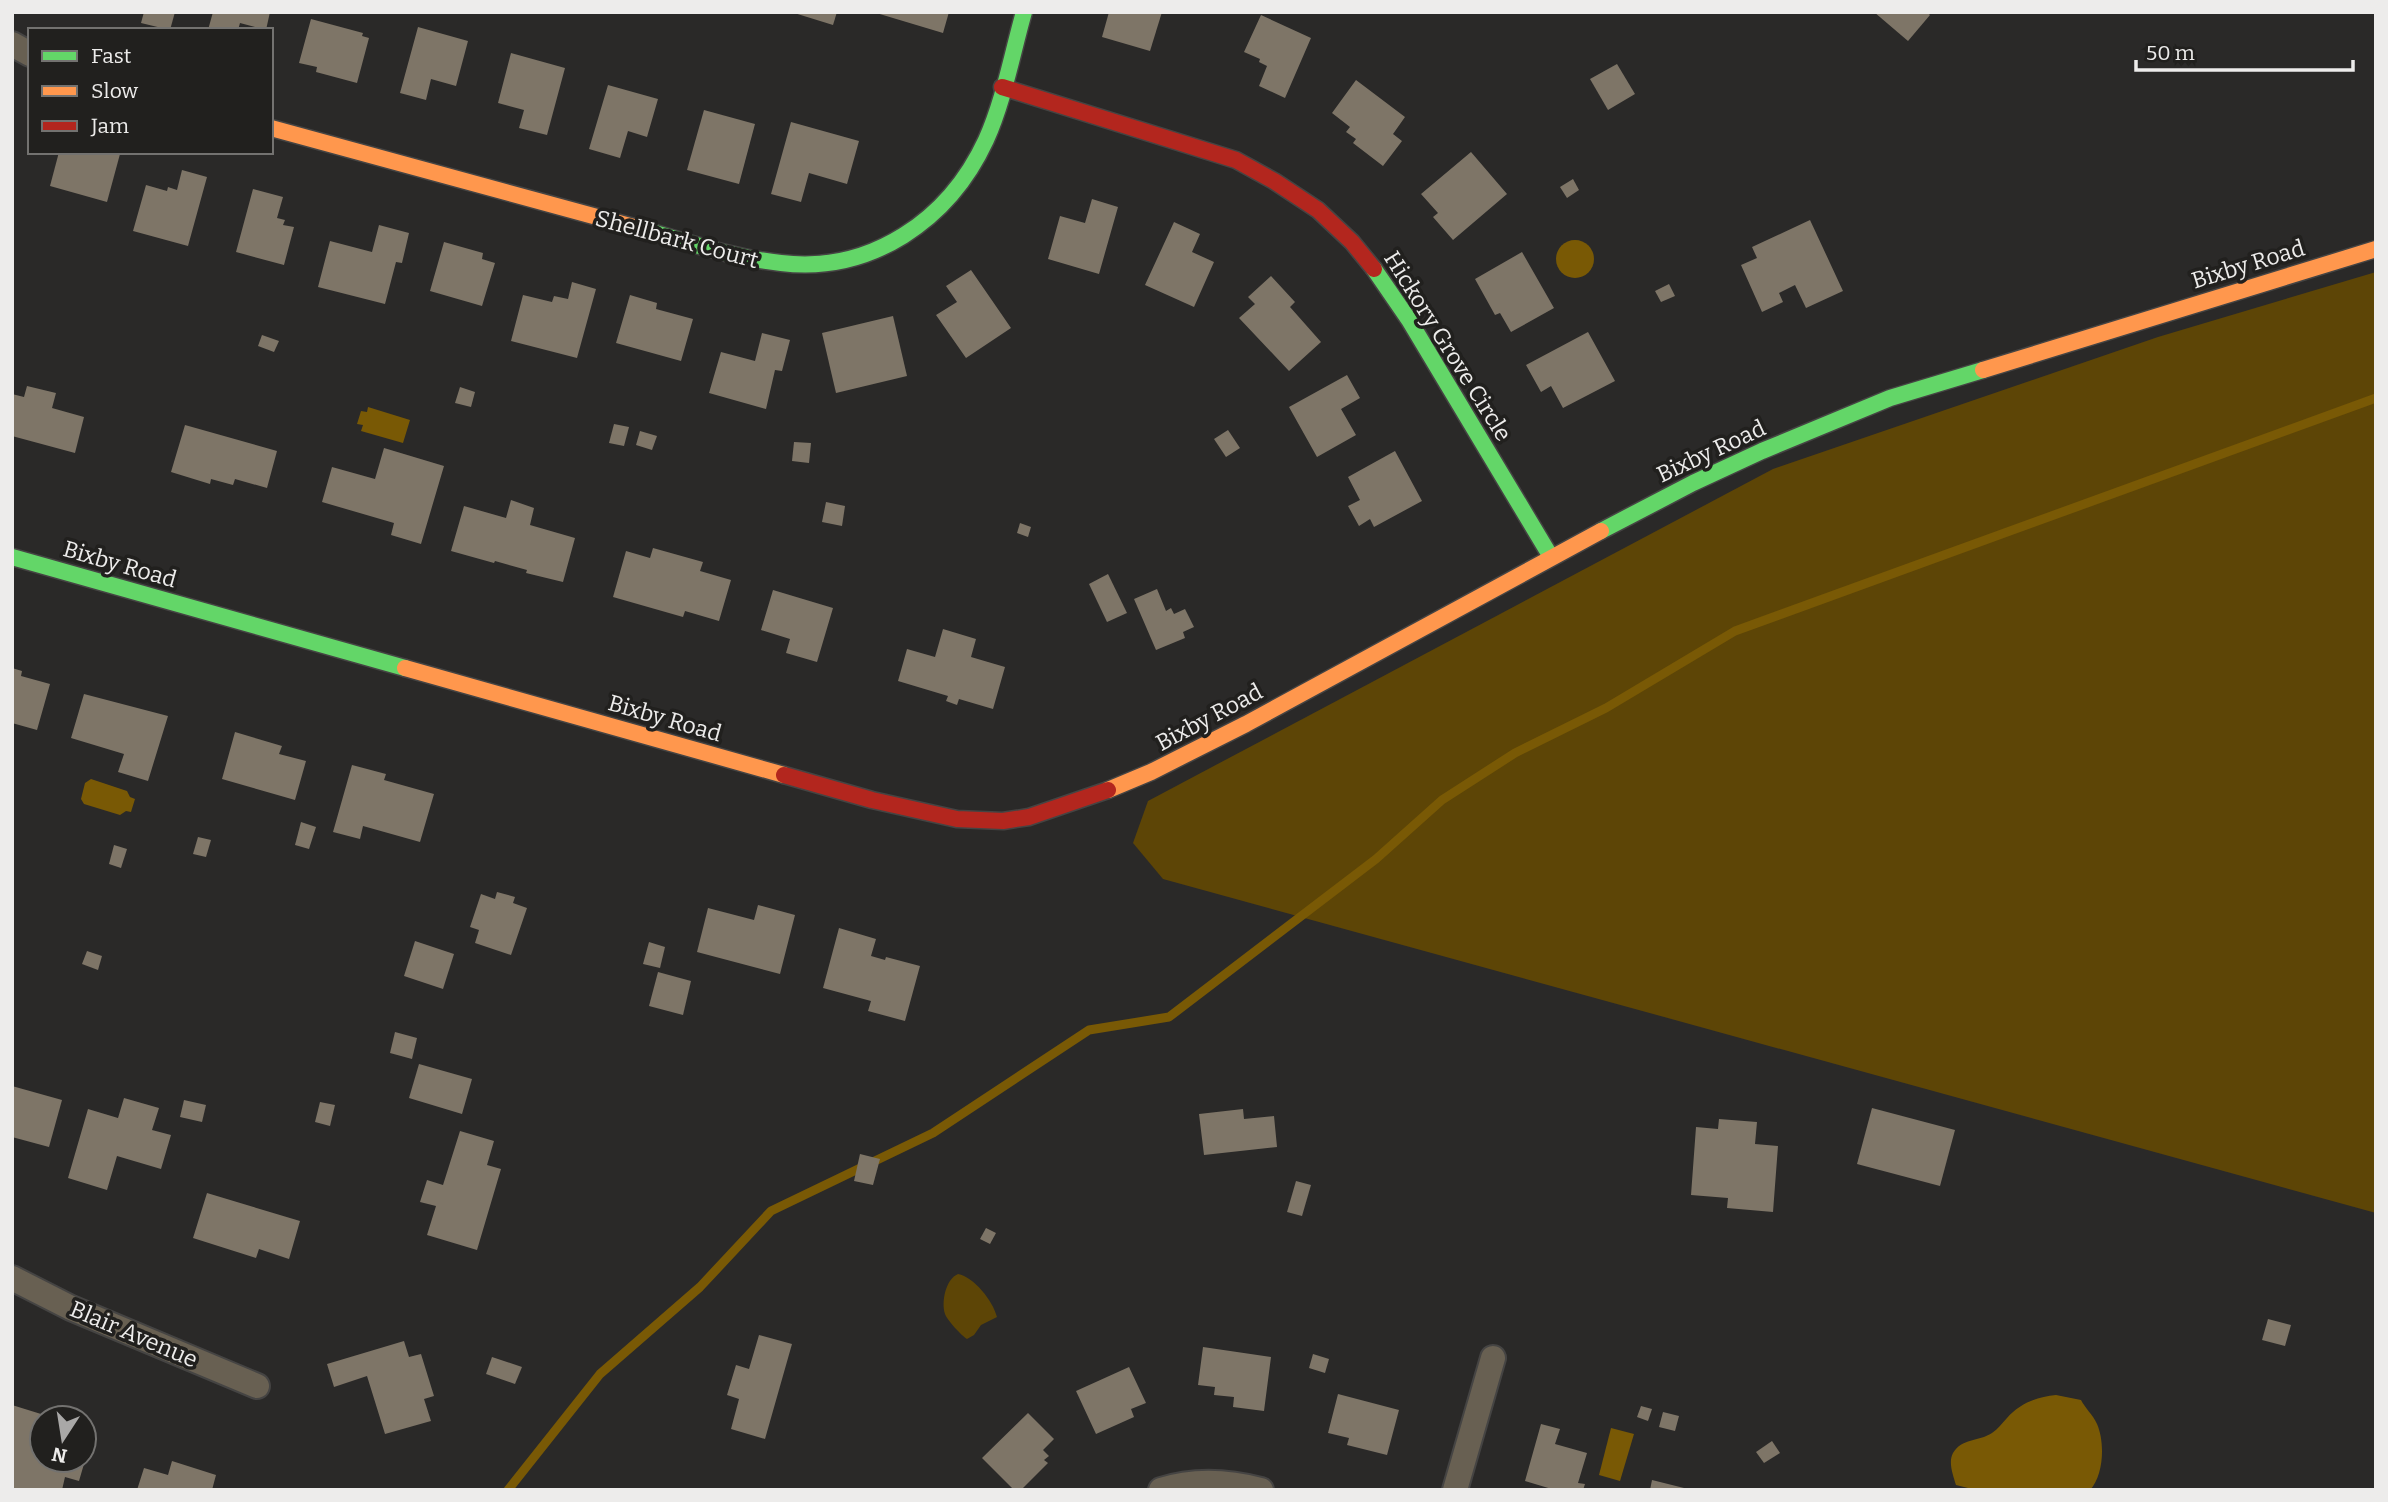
<svg xmlns="http://www.w3.org/2000/svg" width="2388" height="1502" font-family="Bitter,serif">
  <style>
    .green { fill: #5d4506 }
    .water { fill: #795905 }
    .lines { fill: none; stroke-linecap: round; stroke-linejoin: round }
    .stream { stroke: #795905; stroke-width: 9 }
    .building { fill: #7e7567 }
    .street-casing { stroke: #454443; stroke-width: 28 }
    .fast-casing { stroke: #454443; stroke-width: 19 }
    .slow-casing { stroke: #454443; stroke-width: 19 }
    .jam-casing { stroke: #454443; stroke-width: 19 }
    .street { stroke: #686052; stroke-width: 24 }
    .fast { stroke: #63d668; stroke-width: 16 }
    .slow { stroke: #ff974d; stroke-width: 16 }
    .jam { stroke: #b3261e; stroke-width: 16 }
    .labels { text-anchor: middle; dominant-baseline: central; stroke-width: 7; stroke-linejoin: round; paint-order: stroke }
    .street-label { font-size: 23px; fill: #edeceb; stroke: #21201e }
  </style>
  <rect width="100%" height="100%" fill="#2a2928"/>
  <g class="green">
    <path d="M 2376,272 L 2376,1213 L 1163,879 L 1133,843 L 1148,801 L 1773,469 L 2158,337 Z"/>
    <path d="M 958,1274 C 974,1277 993,1301 997,1317 L 981,1325 L 974,1335 L 967,1339 C 962,1336 947,1320 945,1314 C 941,1301 946,1279 958,1274 Z"/>
  </g>
  <g class="water">
    <circle cx="1575" cy="259" r="19"/>
    <path d="M 368,407 L 410,420 L 403,443 L 361,431 L 363,425 L 357,424 L 361,411 L 367,412 Z"/>
    <path d="M 91,779 L 127,791 L 130,797 L 135,799 L 131,812 L 126,811 L 120,815 L 84,804 L 81,799 L 85,783 Z"/>
    <path d="M 2056,1395 L 2081,1400 C 2085,1408 2093,1415 2097,1424 C 2105,1442 2104,1475 2090,1490 L 1976,1490 L 1956,1485 C 1953,1475 1948,1462 1953,1453 C 1962,1438 1978,1442 1992,1433 C 1998,1429 2002,1423 2007,1418 C 2020,1403 2037,1397 2056,1395 Z"/>
    <path d="M 1611,1428 L 1634,1434 L 1620,1481 L 1599,1475 Z"/>
  </g>
  <g class="lines">
    <path class="stream" d="M 508,1490 L 600,1374 L 700,1287 L 771,1211 L 933,1133 L 1089,1030 L 1169,1017 L 1376,859 L 1442,800 L 1515,753 L 1606,708 L 1735,631 L 2376,398"/>
  </g>
  <g class="building">
    <path d="M 144,12 L 175,12 L 170,30 L 141,23 Z"/>
    <path d="M 213,12 L 270,12 L 266,30 L 240,23 L 238,30 L 208,30 Z"/>
    <path d="M 791,12 L 837,12 L 833,25 Z"/>
    <path d="M 873,12 L 949,12 L 943,33 Z"/>
    <path d="M 1109,12 L 1162,12 L 1150,51 L 1102,37 Z"/>
    <path d="M 1874,12 L 1927,12 L 1930,15 L 1908,41 Z"/>
    <path d="M 1261,15 L 1311,38 L 1285,98 L 1259,86 L 1267,66 L 1259,62 L 1260,59 L 1244,52 Z"/>
    <path d="M 311,19 L 363,33 L 362,36 L 369,38 L 357,83 L 316,72 L 317,67 L 299,63 Z"/>
    <path d="M 418,27 L 468,41 L 456,86 L 431,79 L 426,100 L 400,93 Z"/>
    <path d="M 511,53 L 565,68 L 547,135 L 519,128 L 524,110 L 498,103 Z"/>
    <path d="M 1617,64 L 1635,94 L 1608,110 L 1590,79 Z"/>
    <path d="M 1356,80 L 1405,117 L 1393,134 L 1402,141 L 1383,166 L 1353,143 L 1356,139 L 1346,132 L 1350,127 L 1332,113 Z"/>
    <path d="M 608,85 L 658,99 L 647,137 L 628,131 L 620,158 L 589,149 Z"/>
    <path d="M 704,110 L 755,124 L 739,184 L 687,170 Z"/>
    <path d="M 791,122 L 859,141 L 847,184 L 809,173 L 801,202 L 771,194 Z"/>
    <path d="M 59,152 L 120,154 L 107,202 L 50,186 Z"/>
    <path d="M 1471,152 L 1507,194 L 1453,240 L 1433,217 L 1438,213 L 1421,194 Z"/>
    <path d="M 182,170 L 207,177 L 188,246 L 133,231 L 146,185 L 167,191 L 168,187 L 177,190 Z"/>
    <path d="M 1573,179 L 1579,190 L 1567,198 L 1560,187 Z"/>
    <path d="M 253,189 L 283,197 L 277,218 L 285,220 L 283,225 L 294,227 L 284,265 L 236,252 Z"/>
    <path d="M 1092,199 L 1118,207 L 1099,274 L 1048,259 L 1060,216 L 1085,223 Z"/>
    <path d="M 1810,220 L 1843,291 L 1806,308 L 1795,285 L 1779,293 L 1783,302 L 1762,312 L 1741,265 L 1757,258 L 1752,247 Z"/>
    <path d="M 1174,222 L 1200,234 L 1192,252 L 1214,262 L 1194,307 L 1145,285 Z"/>
    <path d="M 379,225 L 409,233 L 402,263 L 396,262 L 385,304 L 318,287 L 330,241 L 372,252 Z"/>
    <path d="M 444,242 L 483,253 L 482,259 L 495,263 L 482,306 L 430,291 Z"/>
    <path d="M 1522,252 L 1554,308 L 1511,332 L 1500,313 L 1495,315 L 1475,279 Z"/>
    <path d="M 971,270 L 1011,328 L 966,358 L 936,315 L 957,302 L 946,286 Z"/>
    <path d="M 1271,276 L 1295,302 L 1290,307 L 1321,342 L 1289,371 L 1239,318 L 1255,304 L 1248,297 Z"/>
    <path d="M 572,282 L 596,289 L 577,358 L 511,341 L 523,295 L 552,302 L 554,296 L 568,299 Z"/>
    <path d="M 1669,284 L 1675,296 L 1661,302 L 1655,291 Z"/>
    <path d="M 630,295 L 657,303 L 656,309 L 693,319 L 681,361 L 616,343 Z"/>
    <path d="M 893,316 L 907,376 L 836,393 L 822,333 Z"/>
    <path d="M 1588,332 L 1615,381 L 1563,408 L 1551,386 L 1541,392 L 1526,365 Z"/>
    <path d="M 762,333 L 790,340 L 782,371 L 775,370 L 766,409 L 709,393 L 721,352 L 755,361 Z"/>
    <path d="M 262,335 L 279,341 L 274,352 L 258,346 Z"/>
    <path d="M 1347,375 L 1360,398 L 1341,409 L 1356,435 L 1317,457 L 1289,407 Z"/>
    <path d="M 27,386 L 56,393 L 52,408 L 84,417 L 75,453 L 12,436 L 12,394 L 24,397 Z"/>
    <path d="M 460,387 L 475,392 L 471,407 L 455,403 Z"/>
    <path d="M 614,424 L 629,427 L 624,446 L 609,443 Z"/>
    <path d="M 185,425 L 277,451 L 267,488 L 235,479 L 233,485 L 211,479 L 210,484 L 171,472 Z"/>
    <path d="M 1228,430 L 1240,448 L 1226,457 L 1214,439 Z"/>
    <path d="M 640,431 L 657,436 L 652,450 L 636,445 Z"/>
    <path d="M 794,442 L 811,443 L 809,463 L 792,461 Z"/>
    <path d="M 384,448 L 444,466 L 421,544 L 391,535 L 394,523 L 322,502 L 332,467 L 375,479 Z"/>
    <path d="M 1395,451 L 1422,501 L 1374,527 L 1370,519 L 1359,526 L 1348,506 L 1360,500 L 1348,477 Z"/>
    <path d="M 511,500 L 534,508 L 530,525 L 575,538 L 563,582 L 526,573 L 527,570 L 495,561 L 494,563 L 451,551 L 464,506 L 506,518 Z"/>
    <path d="M 826,502 L 845,506 L 842,526 L 822,522 Z"/>
    <path d="M 1020,523 L 1031,527 L 1028,537 L 1017,533 Z"/>
    <path d="M 653,548 L 703,562 L 700,571 L 731,580 L 719,621 L 685,611 L 683,617 L 613,597 L 626,551 L 650,558 Z"/>
    <path d="M 1108,574 L 1127,613 L 1107,622 L 1089,584 Z"/>
    <path d="M 1157,589 L 1166,611 L 1171,608 L 1174,614 L 1185,609 L 1194,627 L 1183,632 L 1185,638 L 1156,650 L 1134,599 Z"/>
    <path d="M 773,590 L 833,608 L 817,662 L 786,653 L 790,639 L 761,630 Z"/>
    <path d="M 943,629 L 976,639 L 971,657 L 1005,667 L 993,709 L 959,699 L 957,705 L 946,701 L 948,696 L 898,681 L 907,649 L 935,657 Z"/>
    <path d="M 12,668 L 22,671 L 21,676 L 50,684 L 37,730 L 12,723 Z"/>
    <path d="M 84,694 L 168,716 L 148,781 L 118,772 L 124,754 L 71,738 Z"/>
    <path d="M 235,732 L 282,746 L 279,754 L 306,761 L 295,800 L 222,779 Z"/>
    <path d="M 352,765 L 386,774 L 384,780 L 434,794 L 420,842 L 363,826 L 360,839 L 333,832 Z"/>
    <path d="M 301,822 L 316,827 L 309,849 L 295,845 Z"/>
    <path d="M 198,837 L 211,840 L 206,857 L 193,854 Z"/>
    <path d="M 114,845 L 127,849 L 121,868 L 109,864 Z"/>
    <path d="M 497,892 L 515,897 L 513,903 L 527,908 L 511,955 L 475,943 L 479,930 L 470,927 L 481,894 L 495,899 Z"/>
    <path d="M 758,905 L 795,915 L 780,974 L 697,952 L 708,908 L 754,920 Z"/>
    <path d="M 839,928 L 876,939 L 871,956 L 885,960 L 886,957 L 920,966 L 905,1021 L 868,1011 L 871,1001 L 823,988 Z"/>
    <path d="M 415,941 L 454,954 L 443,989 L 404,976 Z"/>
    <path d="M 649,942 L 665,947 L 660,968 L 643,964 Z"/>
    <path d="M 87,951 L 102,956 L 98,970 L 82,964 Z"/>
    <path d="M 658,972 L 691,981 L 683,1015 L 649,1006 Z"/>
    <path d="M 395,1032 L 417,1038 L 412,1059 L 390,1053 Z"/>
    <path d="M 419,1064 L 472,1079 L 462,1114 L 409,1098 Z"/>
    <path d="M 12,1086 L 62,1100 L 49,1147 L 12,1137 Z"/>
    <path d="M 124,1098 L 159,1108 L 152,1130 L 171,1135 L 161,1169 L 117,1156 L 107,1190 L 68,1178 L 88,1109 L 118,1118 Z"/>
    <path d="M 184,1100 L 206,1105 L 202,1122 L 180,1117 Z"/>
    <path d="M 320,1102 L 335,1105 L 330,1126 L 315,1122 Z"/>
    <path d="M 1872,1108 L 1955,1130 L 1940,1186 L 1857,1164 Z"/>
    <path d="M 1243,1109 L 1244,1119 L 1274,1116 L 1277,1147 L 1204,1155 L 1199,1114 Z"/>
    <path d="M 1719,1119 L 1757,1122 L 1755,1144 L 1778,1146 L 1773,1212 L 1727,1208 L 1728,1198 L 1691,1195 L 1696,1127 L 1718,1129 Z"/>
    <path d="M 460,1131 L 494,1141 L 487,1165 L 501,1169 L 477,1250 L 427,1235 L 436,1206 L 420,1202 L 427,1180 L 443,1185 Z"/>
    <path d="M 860,1154 L 880,1159 L 873,1185 L 854,1181 Z"/>
    <path d="M 1296,1181 L 1311,1185 L 1302,1216 L 1287,1212 Z"/>
    <path d="M 207,1193 L 300,1221 L 289,1259 L 259,1249 L 256,1258 L 193,1238 Z"/>
    <path d="M 986,1228 L 996,1233 L 990,1244 L 980,1239 Z"/>
    <path d="M 2268,1319 L 2291,1325 L 2285,1346 L 2262,1340 Z"/>
    <path d="M 759,1335 L 792,1344 L 765,1439 L 731,1429 L 739,1399 L 727,1395 L 736,1365 L 749,1369 Z"/>
    <path d="M 404,1341 L 409,1357 L 421,1354 L 434,1396 L 424,1399 L 431,1421 L 385,1434 L 367,1376 L 334,1387 L 327,1364 Z"/>
    <path d="M 1203,1347 L 1271,1357 L 1264,1411 L 1233,1407 L 1234,1397 L 1214,1395 L 1215,1387 L 1198,1385 Z"/>
    <path d="M 1313,1354 L 1329,1359 L 1325,1373 L 1309,1368 Z"/>
    <path d="M 492,1357 L 522,1367 L 515,1384 L 486,1374 Z"/>
    <path d="M 1129,1367 L 1146,1403 L 1131,1409 L 1134,1417 L 1096,1434 L 1076,1391 Z"/>
    <path d="M 1338,1394 L 1399,1410 L 1387,1455 L 1347,1445 L 1349,1438 L 1328,1433 Z"/>
    <path d="M 12,1405 L 41,1414 L 38,1425 L 42,1426 L 42,1460 L 84,1460 L 84,1438 L 91,1440 L 79,1481 L 65,1477 L 62,1490 L 12,1489 L 14,1461 L 12,1461 Z"/>
    <path d="M 1641,1406 L 1652,1409 L 1648,1421 L 1637,1417 Z"/>
    <path d="M 1663,1412 L 1679,1416 L 1675,1431 L 1659,1427 Z"/>
    <path d="M 1028,1413 L 1054,1439 L 1043,1450 L 1049,1456 L 1044,1460 L 1048,1463 L 1021,1490 L 1014,1490 L 982,1458 Z"/>
    <path d="M 1541,1424 L 1560,1429 L 1555,1444 L 1587,1453 L 1578,1483 L 1585,1484 L 1583,1490 L 1555,1490 L 1525,1481 Z"/>
    <path d="M 1772,1441 L 1780,1453 L 1764,1463 L 1756,1452 Z"/>
    <path d="M 172,1461 L 216,1475 L 212,1490 L 137,1490 L 144,1468 L 168,1475 Z"/>
    <path d="M 1652,1480 L 1688,1489 L 1687,1490 L 1650,1490 Z"/>
  </g>
  <g class="lines">
    <defs>
      <g id="street">
        <path d="M 12,44 L 30,54"/>
        <path d="M 12,1278 L 71,1308 L 257,1386"/>
        <path d="M 1161,1490 C 1195,1479 1227,1481 1261,1490"/>
        <path d="M 1455,1490 L 1493,1358"/>
      </g>
      <g id="fast">
        <path d="M 641,229 C 687,242 733,258 781,263 C 871,274 949,220 986,140 C 1004,100 1012,54 1024,12"/>
        <path d="M 1374,269 L 1409,320 L 1551,557"/>
        <path d="M 1601,531 L 1693,483 L 1762,451 L 1890,398 L 1983,370"/>
        <path d="M 12,557 L 405,668"/>
      </g>
      <g id="slow">
        <path d="M 271,128 L 641,229"/>
        <path d="M 1983,370 L 2376,249"/>
        <path d="M 405,668 L 784,775"/>
        <path d="M 1108,790 L 1151,772 L 1246,724 L 1601,531"/>
      </g>
      <g id="jam">
        <path d="M 1002,87 L 1236,160 L 1274,181 L 1318,210 L 1352,242 L 1374,269"/>
        <path d="M 784,775 L 872,800 L 957,819 L 1003,821 L 1029,817 L 1108,790"/>
      </g>
    </defs>
    <use href="#street" class="street-casing"/>
    <use href="#fast" class="fast-casing"/>
    <use href="#slow" class="slow-casing"/>
    <use href="#jam" class="jam-casing"/>
    <use href="#street" class="street"/>
    <use href="#fast" class="fast"/>
    <use href="#slow" class="slow"/>
    <use href="#jam" class="jam"/>
  </g>
  <g class="labels">
    <g class="street-label">
      <text transform="translate(677 239) rotate(15)">Shellbark Court</text>
      <text transform="translate(2248 264) rotate(-17)">Bixby Road</text>
      <text transform="translate(1448 346) rotate(58)">Hickory Grove Circle</text>
      <text transform="translate(1711 451) rotate(-25)">Bixby Road</text>
      <text transform="translate(120 564) rotate(16)">Bixby Road</text>
      <text transform="translate(1209 717) rotate(-28)">Bixby Road</text>
      <text transform="translate(665 718) rotate(16)">Bixby Road</text>
      <text transform="translate(134 1334) rotate(23)">Blair Avenue</text>
    </g>
  </g>
  <rect width="2388" height="1502" fill="none" stroke="#edeceb" stroke-width="28"/>
  <rect x="28" y="28" width="245" height="126" fill="#21201e" stroke="#737270" stroke-width="2"/>
  <rect x="42" y="51" width="35" height="10" fill="#63d668" stroke="#737270" stroke-width="2"/>
  <text x="91" y="63" font-size="21" fill="#edeceb">Fast</text>
  <rect x="42" y="86" width="35" height="10" fill="#ff974d" stroke="#737270" stroke-width="2"/>
  <text x="91" y="98" font-size="21" fill="#edeceb">Slow</text>
  <rect x="42" y="121" width="35" height="10" fill="#b3261e" stroke="#737270" stroke-width="2"/>
  <text x="91" y="133" font-size="21" fill="#edeceb">Jam</text>
  <g transform="translate(63 1439) rotate(192)"><circle r="33" fill="#21201e" stroke="#737270" stroke-width="2"/>
  <path d="M0-5L12 26L0 18L-12 26Z" fill="#a9a8a7"/>
  <text y="-10" font-size="19" font-weight="bold" text-anchor="middle" fill="#edeceb">N</text>
  </g>
  <path d="M2136 60v10h217v-10" fill="none" stroke="#edeceb" stroke-width="3.5"/>
  <text x="2146" y="60" font-size="21" fill="#edeceb" stroke="#21201e" stroke-width="5" paint-order="stroke">50 m</text>
</svg>
